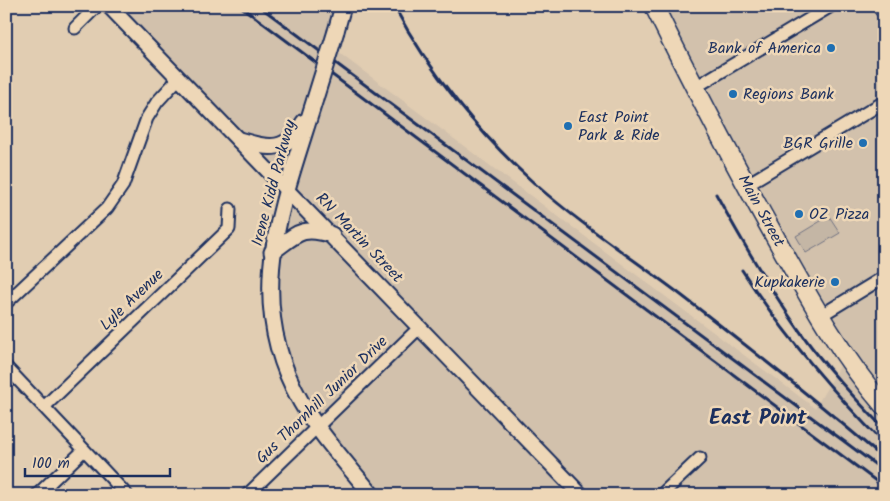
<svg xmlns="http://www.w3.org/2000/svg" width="890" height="501" font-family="Kalam,sans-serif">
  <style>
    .built { fill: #d2c1ac }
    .green { fill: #c4b6a5; stroke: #707282 }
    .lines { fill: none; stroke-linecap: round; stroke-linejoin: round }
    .minor-casing { stroke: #1b2f5e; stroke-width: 15 }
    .tertiary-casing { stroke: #1b2f5e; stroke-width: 18 }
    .secondary-casing { stroke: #1b2f5e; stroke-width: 19 }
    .primary-casing { stroke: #1b2f5e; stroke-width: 21 }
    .minor { stroke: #eed7b7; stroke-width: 11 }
    .tertiary { stroke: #eed7b7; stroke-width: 14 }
    .secondary { stroke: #eed7b7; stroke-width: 15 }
    .primary { stroke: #eed7b7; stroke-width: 18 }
    .rail { stroke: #1b2f5e; stroke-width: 3 }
    .secondary-bridge-casing { stroke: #1b2f5e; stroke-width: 19; stroke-linecap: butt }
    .secondary-bridge { stroke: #eed7b7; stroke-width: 15 }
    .poi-dot { fill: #1f6fb2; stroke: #eed7b7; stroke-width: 2 }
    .labels { text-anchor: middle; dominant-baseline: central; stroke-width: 5; stroke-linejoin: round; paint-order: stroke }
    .poi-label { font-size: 16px; fill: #1b2f5e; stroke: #eed7b7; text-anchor: end }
    .street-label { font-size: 16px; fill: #1b2f5e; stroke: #eed7b7 }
    .district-label { font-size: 21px; font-weight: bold; fill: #1b2f5e; stroke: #eed7b7 }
  </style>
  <rect width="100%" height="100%" fill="#e1cdb2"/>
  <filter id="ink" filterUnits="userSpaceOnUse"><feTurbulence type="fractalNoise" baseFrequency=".02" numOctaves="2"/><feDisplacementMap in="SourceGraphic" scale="10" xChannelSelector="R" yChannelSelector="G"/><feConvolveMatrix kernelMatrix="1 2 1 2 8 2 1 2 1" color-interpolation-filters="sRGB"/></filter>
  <g filter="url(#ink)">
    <path class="built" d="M 111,6 L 346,6 L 335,50 L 815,408 L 842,363 L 653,6 L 884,6 L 884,495 L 377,495 L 320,428 L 281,360 L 269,274 L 292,189 Z"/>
    <path class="green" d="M 829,216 L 840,233 L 806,253 L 796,236 Z"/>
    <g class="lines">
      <defs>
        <g id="minor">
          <path d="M 75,28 L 97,6"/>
          <path d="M 694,88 L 831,6"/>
          <path d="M 746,185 L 884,102"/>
          <path d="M 6,303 L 107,208 L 123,185 L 147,118 L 157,102 L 179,78"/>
          <path d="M 820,316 L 884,277"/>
          <path d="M 6,367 L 127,495"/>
          <path d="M 44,407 L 229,229 L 230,209"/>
          <path d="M 37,495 L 84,450"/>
          <path d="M 247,495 L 420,327"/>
          <path d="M 661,495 L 700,458"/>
        </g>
        <path id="tertiary" d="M 109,6 L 581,495"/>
        <g id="secondary">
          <path d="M 336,31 L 343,6"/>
          <path d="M 315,99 C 283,204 241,297 301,402 C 320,435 348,465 372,495"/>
          <path d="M 239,140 C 270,149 286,153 304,122"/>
          <path d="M 272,252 C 297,234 301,225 332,235"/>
        </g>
        <g id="primary">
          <path d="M 654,6 C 694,87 735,166 779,244 C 811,301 841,356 884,406"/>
          <path d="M 882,6 L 884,9"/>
        </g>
      </defs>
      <use href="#minor" class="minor-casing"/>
      <use href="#tertiary" class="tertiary-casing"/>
      <use href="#secondary" class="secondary-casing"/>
      <use href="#primary" class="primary-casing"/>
      <use href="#minor" class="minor"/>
      <use href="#tertiary" class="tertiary"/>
      <use href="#secondary" class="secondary"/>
      <use href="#primary" class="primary"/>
      <g class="rail">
        <path d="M 240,6 L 884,487"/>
        <path d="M 259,6 L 884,471"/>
        <path d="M 394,6 C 428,70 480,135 534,183 C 580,224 632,258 681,295 C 750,348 818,402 884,459"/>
        <path d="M 716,194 C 743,243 771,292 804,337 C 828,370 856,399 884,429"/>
        <path d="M 742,270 C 783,334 831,390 884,444"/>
      </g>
      <defs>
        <path id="secondary-bridge" d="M 315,99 L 336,31"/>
      </defs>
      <use href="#secondary-bridge" class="secondary-bridge-casing"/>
      <use href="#secondary-bridge" class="secondary-bridge"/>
    </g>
  </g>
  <g class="poi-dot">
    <circle cx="831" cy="48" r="5"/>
    <circle cx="733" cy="94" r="5"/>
    <circle cx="568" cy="126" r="5"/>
    <circle cx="863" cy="143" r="5"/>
    <circle cx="799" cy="214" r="5"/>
    <circle cx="835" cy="282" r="5"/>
  </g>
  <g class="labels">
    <g class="poi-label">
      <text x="821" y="48">Bank of America</text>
      <text x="743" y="94" text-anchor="start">Regions Bank</text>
      <text x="578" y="117" text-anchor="start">East Point<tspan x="578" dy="18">Park &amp; Ride</tspan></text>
      <text x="853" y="143">BGR Grille</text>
      <text x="809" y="214" text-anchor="start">OZ Pizza</text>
      <text x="825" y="282">Kupkakerie</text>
    </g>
    <g class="street-label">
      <text transform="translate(274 183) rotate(-75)">Irene Kidd Parkway</text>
      <text transform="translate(761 211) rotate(61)">Main Street</text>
      <text transform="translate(359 238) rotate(46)">RN Martin Street</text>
      <text transform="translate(132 300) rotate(-44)">Lyle Avenue</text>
      <text transform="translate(322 400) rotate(-44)">Gus Thornhill Junior Drive</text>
    </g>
    <g class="district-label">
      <text x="758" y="418">East Point</text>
    </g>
  </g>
  <rect width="890" height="501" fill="none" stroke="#eed7b7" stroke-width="25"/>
  <rect x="12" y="12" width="865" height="476" fill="none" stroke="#1b2f5e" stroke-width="2" filter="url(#ink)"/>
  <path d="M25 468v8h145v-8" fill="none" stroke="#1b2f5e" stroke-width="2.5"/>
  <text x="32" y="468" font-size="15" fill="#1b2f5e" stroke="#eed7b7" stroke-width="4" paint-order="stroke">100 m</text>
</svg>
